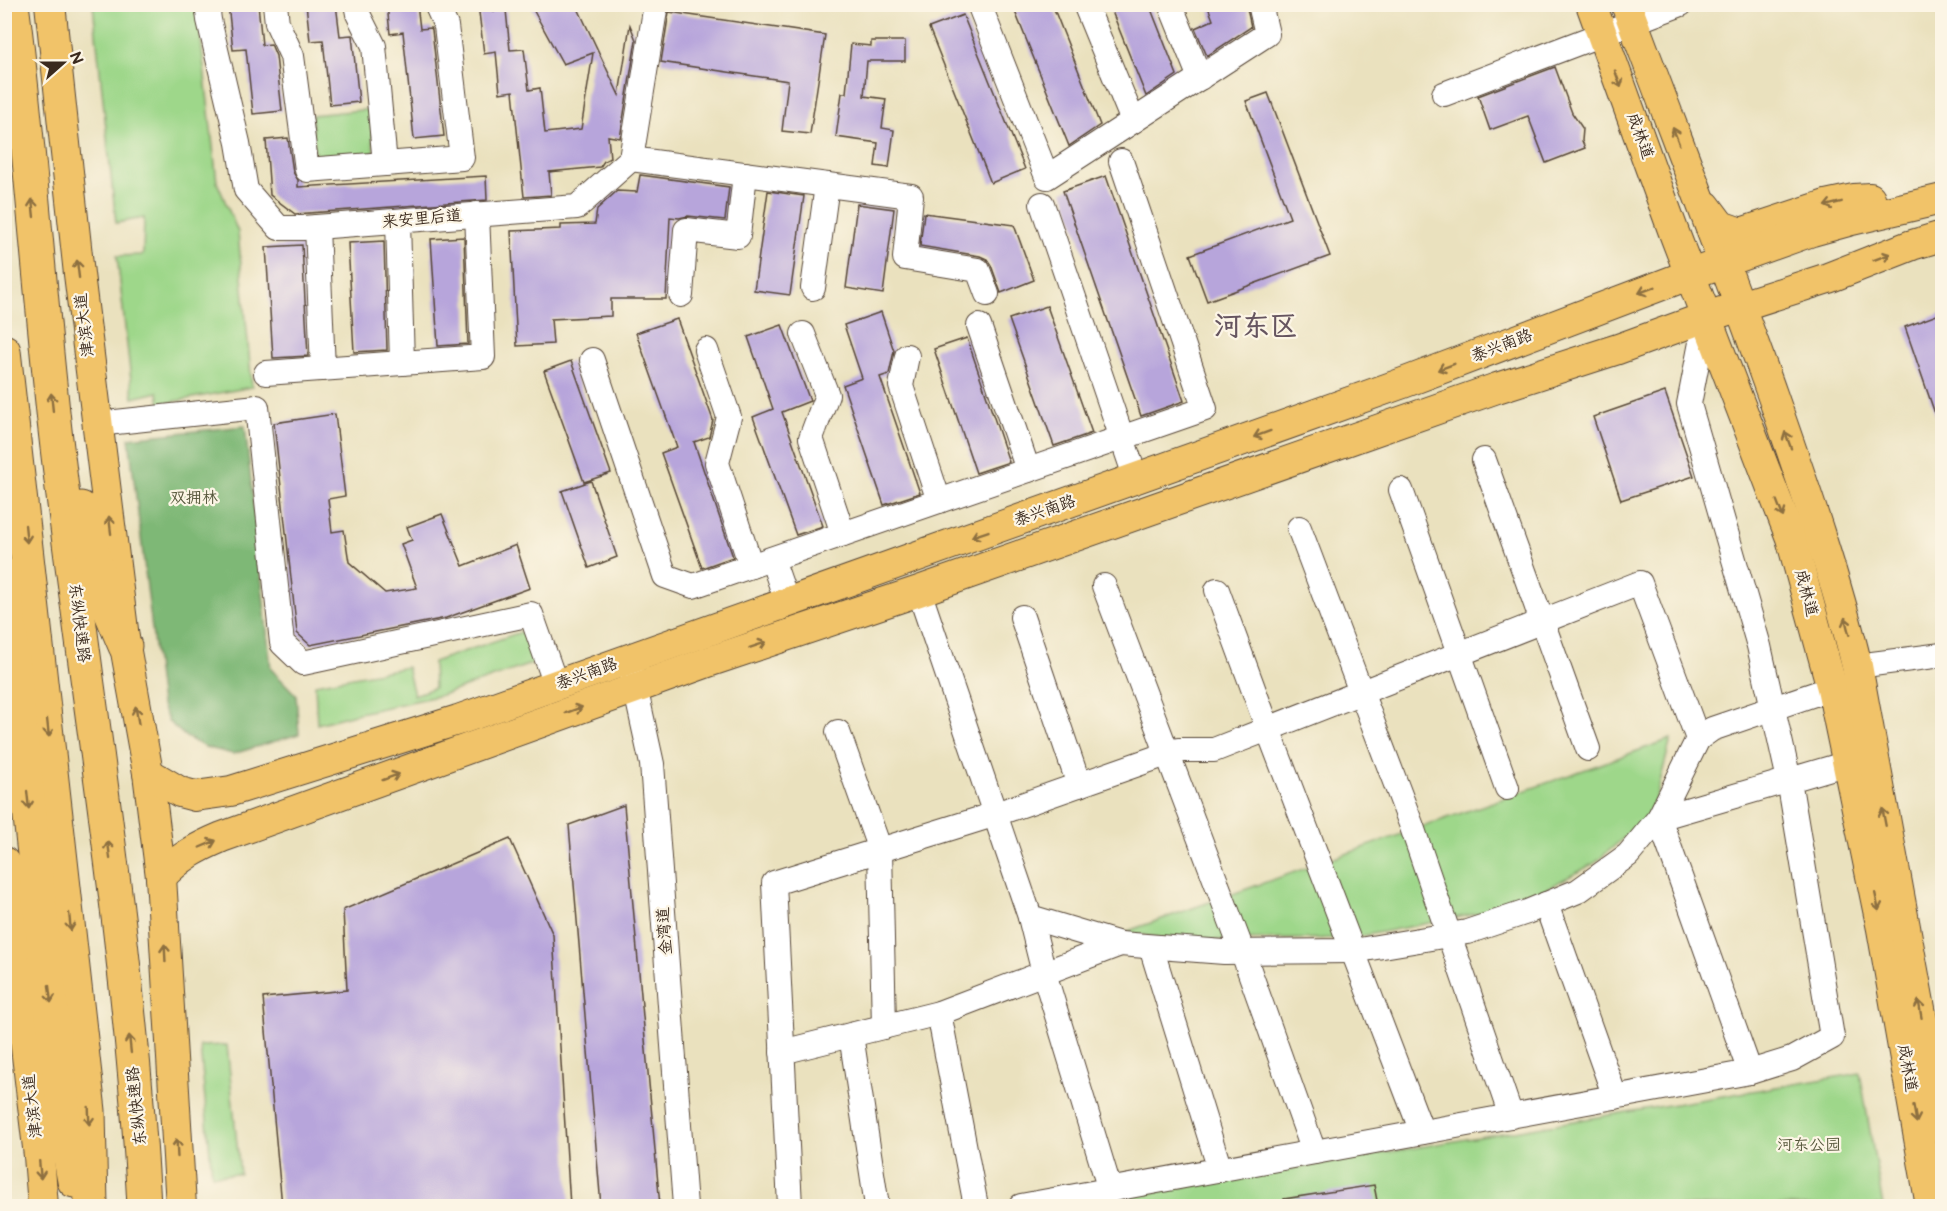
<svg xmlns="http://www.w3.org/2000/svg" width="1947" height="1211" font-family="'Balsamiq Sans','LXGW WenKai TC',sans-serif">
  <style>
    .green { fill: #9ed78a; stroke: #6c8054; stroke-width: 1.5 }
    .forest { fill: #7eb876; stroke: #5c714a; stroke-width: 1.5 }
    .building { fill: #b7a5db }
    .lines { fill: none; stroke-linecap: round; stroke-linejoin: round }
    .minor-casing { stroke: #554536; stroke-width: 26 }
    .major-casing { stroke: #554536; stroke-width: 32 }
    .highway-casing { stroke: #554536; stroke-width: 35 }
    .minor { stroke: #fff; stroke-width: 24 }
    .major { stroke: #f1c369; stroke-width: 30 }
    .highway { stroke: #f1c369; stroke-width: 33 }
    .oneway { stroke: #8d6f40 }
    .labels { text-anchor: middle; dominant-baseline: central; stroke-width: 4.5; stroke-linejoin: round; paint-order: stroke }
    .street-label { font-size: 16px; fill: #3b2a1e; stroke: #fcf5e5 }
    .park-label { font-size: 16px; fill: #545539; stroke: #fcf5e5 }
    .town-label { font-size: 28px; font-weight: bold; fill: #665560; stroke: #fcf5e5 }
  </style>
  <rect width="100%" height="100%" fill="#fcf5e5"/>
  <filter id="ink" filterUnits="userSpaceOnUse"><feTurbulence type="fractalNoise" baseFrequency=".0167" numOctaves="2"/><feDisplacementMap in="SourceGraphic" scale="12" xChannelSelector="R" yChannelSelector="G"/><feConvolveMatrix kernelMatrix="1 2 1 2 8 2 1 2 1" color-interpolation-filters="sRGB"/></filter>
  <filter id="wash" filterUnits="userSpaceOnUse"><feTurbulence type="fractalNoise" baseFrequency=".008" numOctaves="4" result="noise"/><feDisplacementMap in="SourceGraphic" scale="24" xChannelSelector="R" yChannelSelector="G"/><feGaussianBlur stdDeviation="1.35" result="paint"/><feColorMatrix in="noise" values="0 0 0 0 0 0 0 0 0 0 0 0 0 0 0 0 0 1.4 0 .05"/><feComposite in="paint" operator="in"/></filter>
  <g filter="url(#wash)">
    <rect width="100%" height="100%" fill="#eae1be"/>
    <g class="green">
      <path d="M 93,5 L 197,5 L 217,182 L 238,232 L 252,387 L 160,404 L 158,392 L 133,398 L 117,256 L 143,255 L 144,218 L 116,223 Z"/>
      <path d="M 371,109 L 374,154 L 315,159 L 312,115 Z"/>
      <path d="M 524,631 L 534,663 L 442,695 L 355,714 L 317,724 L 315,684 L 407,667 L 414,695 L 434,688 L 433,662 Z"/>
      <path d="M 1671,739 L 1652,813 L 1595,863 L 1512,907 L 1351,938 L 1179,941 L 1125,932 Z"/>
      <path d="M 227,1045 L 240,1174 L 212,1175 L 200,1046 Z"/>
      <path d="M 1860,1073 L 1883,1206 L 1069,1206 Z"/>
    </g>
    <path class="forest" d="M 245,426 L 271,669 L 296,695 L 299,734 L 233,754 L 205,747 L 186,737 L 169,722 L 161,704 L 129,438 Z"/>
    <g id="blocks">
      <g class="building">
        <path d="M 228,4 L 258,4 L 262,45 L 271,44 L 276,56 L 282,111 L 253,114 L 246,49 L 233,50 Z"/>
        <path d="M 306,4 L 336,4 L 340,36 L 352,35 L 359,102 L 330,105 L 323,40 L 310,41 Z"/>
        <path d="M 387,4 L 417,4 L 420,29 L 431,28 L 432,30 L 444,136 L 414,139 L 403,32 L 390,34 Z"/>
        <path d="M 478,4 L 494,4 L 494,11 L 506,10 L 510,50 L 524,49 L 529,90 L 540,88 L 545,133 L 581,129 L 593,53 L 563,64 L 530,4 L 576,4 L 619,95 L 630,25 L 636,40 L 620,138 L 608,136 L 610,158 L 604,161 L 600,167 L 549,172 L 551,195 L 524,197 L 513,91 L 500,93 L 496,52 L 484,54 Z"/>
        <path d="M 1012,4 L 1052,4 L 1100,125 L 1069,146 Z"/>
        <path d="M 1109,4 L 1149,4 L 1177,75 L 1146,96 Z"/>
        <path d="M 1207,4 L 1246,4 L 1251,27 L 1207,56 L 1195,28 L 1213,20 Z"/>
        <path d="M 669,12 L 825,35 L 810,134 L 782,131 L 788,81 L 661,62 Z"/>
        <path d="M 963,15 L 1025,169 L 991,183 L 929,28 Z"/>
        <path d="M 871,41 L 905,41 L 905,61 L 867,61 L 864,96 L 886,99 L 882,128 L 894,130 L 889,168 L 875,166 L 878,143 L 836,137 L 842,93 L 846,93 L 851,44 L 871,46 Z"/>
        <path d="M 1555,67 L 1572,113 L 1583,129 L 1582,141 L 1585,148 L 1546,163 L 1528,116 L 1490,130 L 1478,96 Z"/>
        <path d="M 1268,93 L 1330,256 L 1207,301 L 1190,255 L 1290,218 L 1246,101 Z"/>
        <path d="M 288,138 L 293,172 L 298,180 L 298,187 L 486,176 L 487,200 L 295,214 L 270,195 L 266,140 Z"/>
        <path d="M 640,175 L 729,187 L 725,220 L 688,216 L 679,218 L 670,217 L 666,299 L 611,299 L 611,316 L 551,319 L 553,344 L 517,346 L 511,231 L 561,229 L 561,225 L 595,224 L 597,209 L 617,191 L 637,192 Z"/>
        <path d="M 1106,176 L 1184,401 L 1141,416 L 1063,191 Z"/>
        <path d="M 768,191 L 804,196 L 790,295 L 754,290 Z"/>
        <path d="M 857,204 L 894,209 L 883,294 L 846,288 Z"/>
        <path d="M 924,213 L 1014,225 L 1034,280 L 1001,293 L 991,265 L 987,259 L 980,256 L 920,246 Z"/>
        <path d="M 464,237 L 468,344 L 438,346 L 431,239 Z"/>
        <path d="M 384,241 L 387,350 L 354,352 L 348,243 Z"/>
        <path d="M 302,245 L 308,356 L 273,358 L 266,247 Z"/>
        <path d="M 1047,306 L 1092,433 L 1054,446 L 1009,319 Z"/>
        <path d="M 881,312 L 894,351 L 889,374 L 880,377 L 920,493 L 884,505 L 843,385 L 862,378 L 844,325 Z"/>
        <path d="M 1942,313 L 1942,428 L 1940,428 L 1905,327 Z"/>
        <path d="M 677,319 L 713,420 L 709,437 L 694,442 L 733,557 L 702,568 L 661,453 L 677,447 L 636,333 Z"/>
        <path d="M 782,325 L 810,401 L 782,412 L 823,526 L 796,535 L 753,417 L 773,409 L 748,337 Z"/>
        <path d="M 967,338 L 1009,462 L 976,473 L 934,349 Z"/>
        <path d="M 571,361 L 611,473 L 584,482 L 544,371 Z"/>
        <path d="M 1665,392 L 1694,476 L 1621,500 L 1593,417 Z"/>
        <path d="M 335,414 L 345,496 L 328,499 L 332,532 L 344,530 L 349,562 L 385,593 L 417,588 L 401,544 L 412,540 L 407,527 L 442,514 L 463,566 L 516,545 L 530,588 L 446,618 L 310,645 L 297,633 L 274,423 Z"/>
        <path d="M 591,481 L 617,557 L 589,568 L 562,491 Z"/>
        <path d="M 624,805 L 660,1206 L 601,1206 L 569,825 Z"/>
        <path d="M 510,839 L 553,935 L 570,1206 L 282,1206 L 263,998 L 347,990 L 343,910 Z"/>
        <path d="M 1374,1185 L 1378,1206 L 1284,1206 L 1284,1199 Z"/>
      </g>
    </g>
  </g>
  <g filter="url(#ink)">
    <use href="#blocks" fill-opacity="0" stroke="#554536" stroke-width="1.5"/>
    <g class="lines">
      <defs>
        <g id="minor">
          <path d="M 207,4 L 209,20 L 238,143 L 246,190 L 279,228 L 303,228 L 577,207 L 631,159 L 656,4"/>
          <path d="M 275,4 L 277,23 L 292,56 L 307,170 L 462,158 L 446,26 L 436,4"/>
          <path d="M 356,4 L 358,14 L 374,46 L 385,164"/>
          <path d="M 979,4 L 1047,177 L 1267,34 L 1260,4"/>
          <path d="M 1085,4 L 1133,121"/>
          <path d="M 1170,4 L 1200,78"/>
          <path d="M 1444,94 L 1681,4"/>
          <path d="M 631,159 L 911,196 L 905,258 L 978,270 L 987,294"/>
          <path d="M 1042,204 L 1136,479"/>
          <path d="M 398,221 L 402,363"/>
          <path d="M 317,227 L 323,369"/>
          <path d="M 813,288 L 827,185"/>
          <path d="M 681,295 L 686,230 L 738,236 L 745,174"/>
          <path d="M 1706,317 L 1689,404 L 1759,646 L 1789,780 L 1832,1037 L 1792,1059 L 1750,1072"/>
          <path d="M 979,326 L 1028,470"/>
          <path d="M 803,334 L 827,395 L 811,438 L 843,534"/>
          <path d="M 706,350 L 729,417 L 717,463 L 751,566"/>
          <path d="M 907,356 L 901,386 L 939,501"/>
          <path d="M 592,360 L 665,576 L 693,586 L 1205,409 L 1121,161"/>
          <path d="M 266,373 L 483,357 L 477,214"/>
          <path d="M 97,424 L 257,407 L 282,643 L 303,663 L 531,614 L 556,685"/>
          <path d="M 1484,460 L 1588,749"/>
          <path d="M 1401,490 L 1507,788"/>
          <path d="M 1299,528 L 1411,824 L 1511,1116"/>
          <path d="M 772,559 L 787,602"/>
          <path d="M 1104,586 L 1243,953 L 1314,1152"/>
          <path d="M 1217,590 L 1268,729 L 1422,1132"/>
          <path d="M 919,591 L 1030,917 L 1120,944 L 1224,952 L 1353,951 L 1467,932 L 1527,912 L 1578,891 L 1628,855 L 1659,818 L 1698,739 L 1712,729 L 1832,688"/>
          <path d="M 1022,617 L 1079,785"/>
          <path d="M 1857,666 L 1942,655"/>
          <path d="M 632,673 L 652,764 L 685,1206"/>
          <path d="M 838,732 L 880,850 L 884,1027"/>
          <path d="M 1546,904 L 1615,1097"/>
          <path d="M 1030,917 L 1044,973 L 1110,1190"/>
          <path d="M 1151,947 L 1220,1170"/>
          <path d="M 939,1013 L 976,1206"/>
          <path d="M 851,1035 L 877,1206"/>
          <path d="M 782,1052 L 939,1013 L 1120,944"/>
          <path d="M 790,1206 L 774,883 L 996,814 L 1178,750 L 1214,750 L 1640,583 L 1698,739"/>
          <path d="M 1021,1206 L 1750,1072 L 1659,818 L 1848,763"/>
        </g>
        <g id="major">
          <path d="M 50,4 L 79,274 L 125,646 L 148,773 L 161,877 L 181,1206"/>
          <path d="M 1591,4 L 1673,230 L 1791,538 L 1832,688 L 1882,929 L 1931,1206"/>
          <path d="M 1626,4 C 1675,135 1726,265 1773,397 C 1804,486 1835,574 1857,666 L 1942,1128"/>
          <path d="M 1706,206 L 1721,226 L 1741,233 L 1826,205 L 1854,199 L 1870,198"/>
          <path d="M 148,773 L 180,792 L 195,796 L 231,791 L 458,720 L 1403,383 L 1691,274 L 1812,231 L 1848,221 L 1942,199"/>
          <path d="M 4,862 L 39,1156 L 43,1206"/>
          <path d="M 161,877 C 180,857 196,848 222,837 L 711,661 L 919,591 L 1497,388 L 1618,349 L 1706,317 L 1828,278 L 1912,245 L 1942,236"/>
        </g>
        <g id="highway">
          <path d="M 12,4 C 32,157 40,311 59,464 C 89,710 131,959 144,1206"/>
          <path d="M 4,351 L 89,1111 L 91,1206"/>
          <path d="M 81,508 L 105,599 L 125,646"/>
          <path d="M 4,575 L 43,938 L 67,1141 L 74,1181"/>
        </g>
      </defs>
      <use href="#minor" class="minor-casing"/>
      <use href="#major" class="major-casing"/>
      <use href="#highway" class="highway-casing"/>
      <use href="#minor" class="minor"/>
      <use href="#major" class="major"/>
      <use href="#highway" class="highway"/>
    </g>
    <defs><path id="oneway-shaft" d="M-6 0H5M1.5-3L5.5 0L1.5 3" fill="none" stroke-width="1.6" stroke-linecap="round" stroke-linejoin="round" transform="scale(1.5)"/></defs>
    <g class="oneway">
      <use href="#oneway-shaft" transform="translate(1618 79) rotate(70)"/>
      <use href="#oneway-shaft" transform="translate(1676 136) rotate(-111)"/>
      <use href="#oneway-shaft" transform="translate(1833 204) rotate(166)"/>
      <use href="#oneway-shaft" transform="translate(33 208) rotate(-96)"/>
      <use href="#oneway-shaft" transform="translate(1882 257) rotate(-21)"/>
      <use href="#oneway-shaft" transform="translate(78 269) rotate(-97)"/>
      <use href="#oneway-shaft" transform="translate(1647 290) rotate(159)"/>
      <use href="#oneway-shaft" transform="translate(1446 367) rotate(159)"/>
      <use href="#oneway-shaft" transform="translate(52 402) rotate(-96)"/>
      <use href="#oneway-shaft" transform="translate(1262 434) rotate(160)"/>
      <use href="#oneway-shaft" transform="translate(1788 440) rotate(-110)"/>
      <use href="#oneway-shaft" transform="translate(1780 509) rotate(69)"/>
      <use href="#oneway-shaft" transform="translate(110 525) rotate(-97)"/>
      <use href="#oneway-shaft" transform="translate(26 534) rotate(84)"/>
      <use href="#oneway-shaft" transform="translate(980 534) rotate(161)"/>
      <use href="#oneway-shaft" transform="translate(1847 626) rotate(-104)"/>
      <use href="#oneway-shaft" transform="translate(758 645) rotate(-19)"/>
      <use href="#oneway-shaft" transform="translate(574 710) rotate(-20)"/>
      <use href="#oneway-shaft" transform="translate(137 715) rotate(-100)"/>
      <use href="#oneway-shaft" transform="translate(48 728) rotate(84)"/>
      <use href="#oneway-shaft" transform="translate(391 777) rotate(-20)"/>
      <use href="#oneway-shaft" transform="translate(28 800) rotate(84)"/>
      <use href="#oneway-shaft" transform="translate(1884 817) rotate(-101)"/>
      <use href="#oneway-shaft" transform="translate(208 844) rotate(-23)"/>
      <use href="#oneway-shaft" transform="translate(109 850) rotate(-97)"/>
      <use href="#oneway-shaft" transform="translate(1877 902) rotate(78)"/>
      <use href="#oneway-shaft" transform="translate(70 922) rotate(84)"/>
      <use href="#oneway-shaft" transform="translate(165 953) rotate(-93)"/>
      <use href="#oneway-shaft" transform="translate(50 994) rotate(83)"/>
      <use href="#oneway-shaft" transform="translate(1920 1009) rotate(-100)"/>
      <use href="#oneway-shaft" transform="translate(130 1044) rotate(-96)"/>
      <use href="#oneway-shaft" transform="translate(1915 1114) rotate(80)"/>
      <use href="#oneway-shaft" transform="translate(89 1116) rotate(88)"/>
      <use href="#oneway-shaft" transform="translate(177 1148) rotate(-93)"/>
      <use href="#oneway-shaft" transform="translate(40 1170) rotate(85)"/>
    </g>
  </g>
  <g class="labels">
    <g class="street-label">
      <text transform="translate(1640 136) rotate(70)">成林道</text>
      <text transform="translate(422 219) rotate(-5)">来安里后道</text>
      <text transform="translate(85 325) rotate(-97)">津滨大道</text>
      <text transform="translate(1502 346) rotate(-21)">泰兴南路</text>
      <text transform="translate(1045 511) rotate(-19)">泰兴南路</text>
      <text transform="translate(1806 593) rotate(75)">成林道</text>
      <text transform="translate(79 623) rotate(83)">东纵快速路</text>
      <text transform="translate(587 674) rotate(-20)">泰兴南路</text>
      <text transform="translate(665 931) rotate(-94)">金湾道</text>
      <text transform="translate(1907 1068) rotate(80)">成林道</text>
      <text transform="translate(33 1106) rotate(-97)">津滨大道</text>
      <text transform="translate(137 1106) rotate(-96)">东纵快速路</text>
    </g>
    <g class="park-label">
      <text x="194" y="498">双拥林</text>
      <text x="1809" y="1145">河东公园</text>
    </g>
    <g class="town-label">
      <text x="1256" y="326">河东区</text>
    </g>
  </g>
  <rect width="1947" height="1211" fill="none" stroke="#fcf5e5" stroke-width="24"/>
  <g transform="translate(63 63) rotate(69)" stroke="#fcf5e5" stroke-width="4.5" paint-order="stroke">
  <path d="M0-4.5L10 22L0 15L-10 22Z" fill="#3b2a1e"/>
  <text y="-9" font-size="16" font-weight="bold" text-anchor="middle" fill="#3b2a1e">N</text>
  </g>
</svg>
